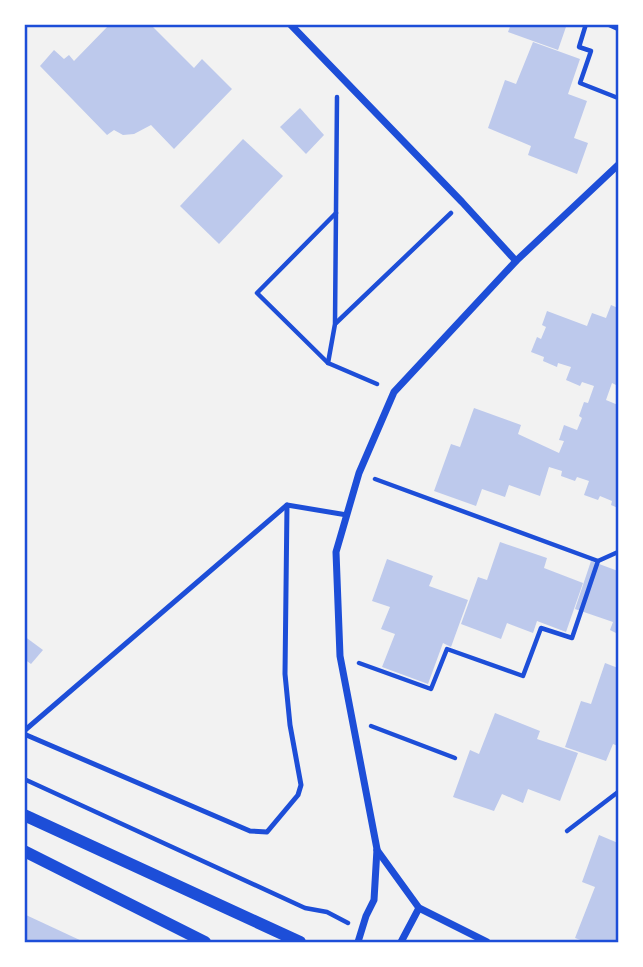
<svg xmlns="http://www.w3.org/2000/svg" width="643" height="967" font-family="'Work Sans',sans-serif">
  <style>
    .building { fill: #bdc9ec }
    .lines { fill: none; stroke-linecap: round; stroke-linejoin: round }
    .path { stroke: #1d4ed8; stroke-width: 4.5 }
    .service { stroke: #1d4ed8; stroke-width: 5 }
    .minor { stroke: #1d4ed8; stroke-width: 7 }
    .tertiary { stroke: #1d4ed8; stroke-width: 12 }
    .neatline { fill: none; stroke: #1d4ed8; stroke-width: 2.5 }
  </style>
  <rect width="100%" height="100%" fill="#f2f2f2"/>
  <g class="building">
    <path d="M 110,24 L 150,24 L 194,68 L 202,59 L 232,89 L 174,149 L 151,125 L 134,134 L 123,135 L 114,130 L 107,135 L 40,66 L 54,50 L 64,59 L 69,55 L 74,61 Z"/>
    <path d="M 511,24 L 567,24 L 558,50 L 508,32 Z"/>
    <path d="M 533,42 L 580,59 L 568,94 L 587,101 L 574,138 L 588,143 L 577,174 L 528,155 L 531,146 L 488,128 L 505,80 L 516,84 Z"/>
    <path d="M 300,108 L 324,135 L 306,154 L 280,127 Z"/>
    <path d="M 243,139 L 283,176 L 219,244 L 180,206 Z"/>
    <path d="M 611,305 L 618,308 L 618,378 L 616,385 L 612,383 L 606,400 L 618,405 L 618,508 L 611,505 L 612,501 L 600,496 L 598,500 L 584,495 L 589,481 L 577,477 L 575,481 L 561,476 L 562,471 L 549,467 L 540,496 L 509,485 L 505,497 L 482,489 L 476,506 L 434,491 L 451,444 L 460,447 L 474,408 L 521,425 L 518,434 L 559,453 L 564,441 L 559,440 L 564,425 L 577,430 L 582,418 L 579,416 L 584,402 L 588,403 L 594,386 L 582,382 L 580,386 L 566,380 L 571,367 L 558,363 L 557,367 L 543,361 L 544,357 L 531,352 L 537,337 L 541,339 L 546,327 L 542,325 L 547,311 L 587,326 L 592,313 L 606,318 Z"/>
    <path d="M 500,542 L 547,558 L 544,568 L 583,583 L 566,632 L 537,621 L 533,633 L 507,623 L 501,639 L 461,624 L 478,577 L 487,580 Z"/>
    <path d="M 387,559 L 433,576 L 429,586 L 468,600 L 451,647 L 443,643 L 428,684 L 382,667 L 395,634 L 381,629 L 390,607 L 372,601 Z"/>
    <path d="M 591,561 L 618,571 L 618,634 L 610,630 L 613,622 L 575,609 Z"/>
    <path d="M 24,636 L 43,650 L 31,664 L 24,659 Z"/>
    <path d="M 605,663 L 618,668 L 618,746 L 613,744 L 606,761 L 565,747 L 581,701 L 591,704 Z"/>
    <path d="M 495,713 L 540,731 L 537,739 L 578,753 L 560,801 L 528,789 L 523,803 L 502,794 L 494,811 L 453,797 L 470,750 L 479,754 Z"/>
    <path d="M 599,835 L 618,843 L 618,942 L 586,942 L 575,938 L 595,887 L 582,882 Z"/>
    <path d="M 26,915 L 84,942 L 24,942 Z"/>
  </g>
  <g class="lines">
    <g class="path">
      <path d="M 586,24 L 579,47 L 591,51 L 580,83 L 618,98"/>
      <path d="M 607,24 L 618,29"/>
      <path d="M 337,97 L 335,324 L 328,363 L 377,384"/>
      <path d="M 336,323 L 451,213"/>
      <path d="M 328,363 L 257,293 L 336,213"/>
      <path d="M 375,479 L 598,561"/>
      <path d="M 359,663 L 431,689 L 447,649 L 523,676 L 541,628 L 572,638 L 598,561 L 618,552"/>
      <path d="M 371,726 L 455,758"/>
      <path d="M 24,779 L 305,908 L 327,912 L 348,923"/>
      <path d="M 567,831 L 618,792"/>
    </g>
    <g class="service">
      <path d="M 24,731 L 287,505 L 347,515"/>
      <path d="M 24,734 L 250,831 L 267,832 L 298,795 L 301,785 L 290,725 L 285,674 L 287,505"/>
    </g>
    <g class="minor">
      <path d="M 290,24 L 462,202 L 516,261"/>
      <path d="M 377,850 L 419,908 L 487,942"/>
      <path d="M 358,942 L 366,916 L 374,900 L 377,849 L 340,656 L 336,552 L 359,473 L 394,392 L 516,261 L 618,165"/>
      <path d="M 401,942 L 419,908"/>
    </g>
    <g class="tertiary">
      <path d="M 24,815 L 300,942"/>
      <path d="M 24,851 L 205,942"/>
    </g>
  </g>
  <rect width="643" height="967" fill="none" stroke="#ffffff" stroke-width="52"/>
  <rect x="26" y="26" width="591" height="915" class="neatline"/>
</svg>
